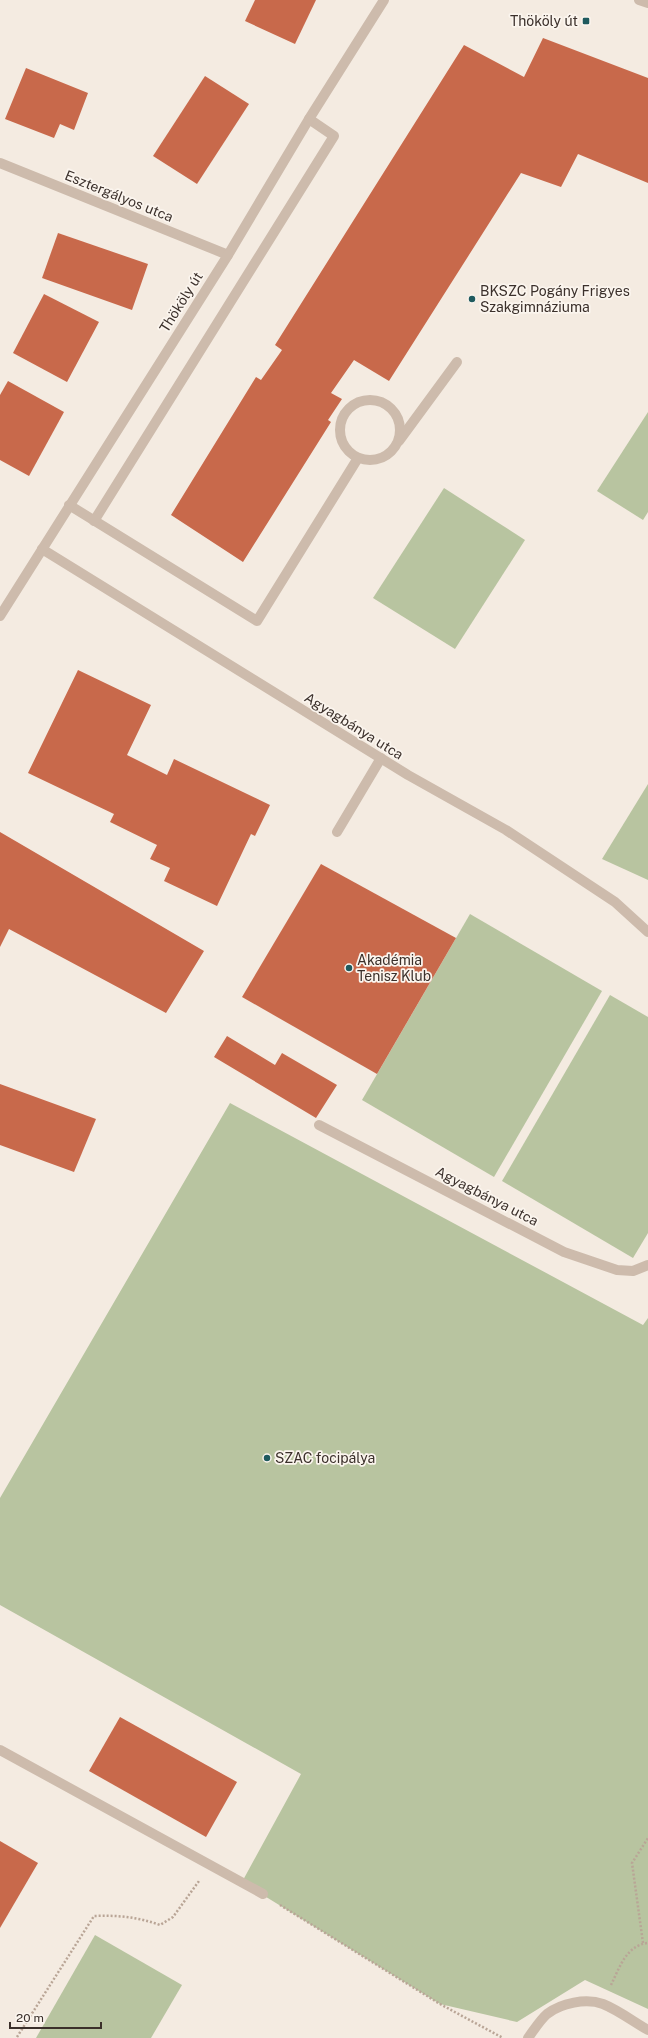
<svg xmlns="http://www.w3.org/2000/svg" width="648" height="2038" font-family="'Public Sans',sans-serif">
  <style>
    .green { fill: #b8c4a0 }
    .building { fill: #c8694b }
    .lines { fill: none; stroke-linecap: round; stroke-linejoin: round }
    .path { stroke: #b9a596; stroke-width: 2.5; stroke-dasharray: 2 2; stroke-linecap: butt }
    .service { stroke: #cdbbac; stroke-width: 10 }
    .minor { stroke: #cdbbac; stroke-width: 10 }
    .poi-dot { fill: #1f5a5e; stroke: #fbf5ee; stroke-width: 1.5 }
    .labels { text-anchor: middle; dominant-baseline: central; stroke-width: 3.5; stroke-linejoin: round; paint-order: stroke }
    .poi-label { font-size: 14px; fill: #3b302b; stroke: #fbf5ee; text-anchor: start }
    .street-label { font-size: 14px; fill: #3b302b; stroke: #fbf5ee }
  </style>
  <rect width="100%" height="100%" fill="#f4ebe1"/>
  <g class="green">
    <path d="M 648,412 L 648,512 L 643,520 L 597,491 Z"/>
    <path d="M 444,488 L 525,540 L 455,649 L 373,598 Z"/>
    <path d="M 648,784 L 648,880 L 602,859 Z"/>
    <path d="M 470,914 L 602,991 L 494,1177 L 362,1100 Z"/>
    <path d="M 610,995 L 648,1017 L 648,1233 L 633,1258 L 502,1181 Z"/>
    <path d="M 230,1103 L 643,1325 L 648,1318 L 648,2009 L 585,1980 L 517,2022 L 440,2004 L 242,1882 L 301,1774 L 0,1605 L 0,1498 Z"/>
    <path d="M 95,1935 L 182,1985 L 151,2038 L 36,2038 Z"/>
  </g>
  <g class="building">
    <path d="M 255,0 L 316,0 L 295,44 L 245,21 Z"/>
    <path d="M 543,38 L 648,78 L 648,183 L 578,154 L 561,187 L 521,173 L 389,381 L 354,360 L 331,393 L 342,399 L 328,420 L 331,422 L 243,562 L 171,515 L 256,377 L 261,380 L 282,350 L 275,345 L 464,45 L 524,77 Z"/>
    <path d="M 26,68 L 88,93 L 74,130 L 60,124 L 54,138 L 5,119 Z"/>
    <path d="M 205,76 L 249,104 L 197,184 L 153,156 Z"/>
    <path d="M 58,233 L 148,264 L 132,310 L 42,278 Z"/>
    <path d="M 44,294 L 99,322 L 67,382 L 13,353 Z"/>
    <path d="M 8,381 L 64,412 L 29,476 L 0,460 L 0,395 Z"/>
    <path d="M 78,670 L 151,705 L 127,755 L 167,775 L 174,759 L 270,805 L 255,836 L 251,834 L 217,906 L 164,881 L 170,868 L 150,859 L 157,845 L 110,822 L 114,814 L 28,773 Z"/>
    <path d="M 0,832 L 204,951 L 166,1013 L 9,929 L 0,947 Z"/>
    <path d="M 321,864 L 456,938 L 377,1074 L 242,997 Z"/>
    <path d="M 227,1036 L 275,1065 L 282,1053 L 337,1085 L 316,1118 L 214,1057 Z"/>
    <path d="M 0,1084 L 96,1119 L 74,1172 L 0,1145 Z"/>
    <path d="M 120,1717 L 237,1782 L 206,1837 L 89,1771 Z"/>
    <path d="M 0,1841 L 38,1863 L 0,1928 Z"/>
  </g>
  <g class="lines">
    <g class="path">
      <path d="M 280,1905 L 440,2004 L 503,2038"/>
      <path d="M 643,1943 L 632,1863 L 648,1838"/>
      <path d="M 611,1985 C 619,1969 626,1945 648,1943"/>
      <path d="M 17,2037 L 94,1916 C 117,1915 138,1917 160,1925 L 173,1917 L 199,1881"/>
    </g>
    <g class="service">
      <circle cx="370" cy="430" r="30"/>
      <path d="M 399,441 L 457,362"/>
      <path d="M 69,505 L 257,621 L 358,458"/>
      <path d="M 94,521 L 334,136 L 309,119"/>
      <path d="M 337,832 L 381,758"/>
      <path d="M 0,1750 L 263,1894"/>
    </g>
    <g class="minor">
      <path d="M 639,0 L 648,3"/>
      <path d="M 0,163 L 228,255"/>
      <path d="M 42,549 L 408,775 L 506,830 L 615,902 L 648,932"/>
      <path d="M 0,616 L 228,255 L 309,119 L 384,0"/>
      <path d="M 319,1125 L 564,1252 L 617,1270 L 633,1271 L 648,1265"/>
      <path d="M 528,2038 C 534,2030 540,2020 547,2014 C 561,2003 586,1998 603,2004 C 618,2010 634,2022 648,2030"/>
    </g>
  </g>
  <g class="poi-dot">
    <rect x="582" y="17" width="8" height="8" rx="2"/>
    <circle cx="472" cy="299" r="4"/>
    <circle cx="349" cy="968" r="4"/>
    <circle cx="267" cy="1458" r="4"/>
  </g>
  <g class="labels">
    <g class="poi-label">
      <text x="578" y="21" text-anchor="end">Thököly út</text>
      <text x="480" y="291">BKSZC Pogány Frigyes<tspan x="480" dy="16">Szakgimnáziuma</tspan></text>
      <text x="357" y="960">Akadémia<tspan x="357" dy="16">Tenisz Klub</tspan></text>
      <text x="275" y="1458">SZAC focipálya</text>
    </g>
    <g class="street-label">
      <text transform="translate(119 196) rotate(22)">Esztergályos utca</text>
      <text transform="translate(181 302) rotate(-58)">Thököly út</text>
      <text transform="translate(354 726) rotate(32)">Agyagbánya utca</text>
      <text transform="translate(487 1196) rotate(27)">Agyagbánya utca</text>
    </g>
  </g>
  <path d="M10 2022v6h91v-6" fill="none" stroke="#3b302b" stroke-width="2"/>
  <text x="16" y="2022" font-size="12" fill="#3b302b" stroke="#fbf5ee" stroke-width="3" paint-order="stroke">20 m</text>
</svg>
